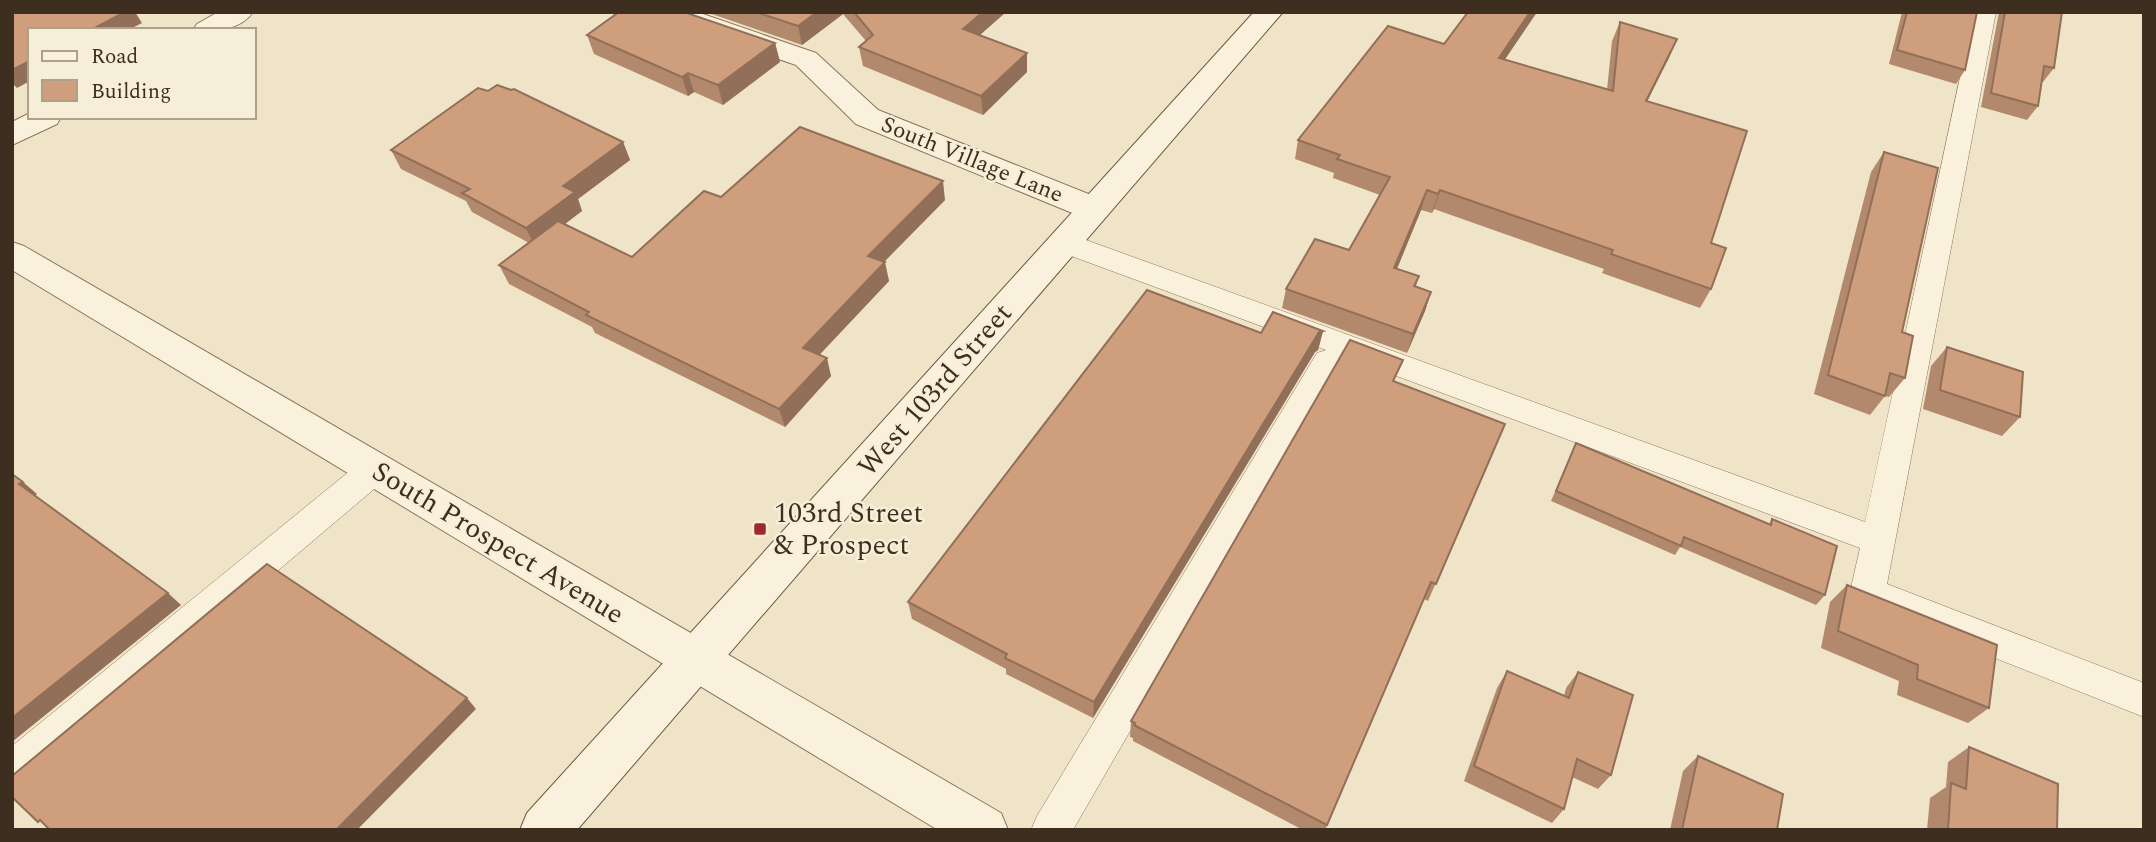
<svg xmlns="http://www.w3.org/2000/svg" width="2156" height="842" font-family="Spectral,serif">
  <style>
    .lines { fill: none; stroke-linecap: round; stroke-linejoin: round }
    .service-casing { stroke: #8d765c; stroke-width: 1 }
    .minor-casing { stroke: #8d765c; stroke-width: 2 }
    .secondary-casing { stroke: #6f573f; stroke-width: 2 }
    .service { fill: #faf1dc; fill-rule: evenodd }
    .minor { fill: #faf1dc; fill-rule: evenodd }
    .secondary { fill: #faf1dc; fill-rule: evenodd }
    .wall { fill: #b2896c }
    .shaded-wall { fill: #916f58 }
    .building { fill: #cf9f7d; stroke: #916f58; stroke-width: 2 }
    .poi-dot { fill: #9e2a2b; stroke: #f7eed8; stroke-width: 2.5 }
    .labels { text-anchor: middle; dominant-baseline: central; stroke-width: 5; stroke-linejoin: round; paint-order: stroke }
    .far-street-label { font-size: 23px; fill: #3d2e20; stroke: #f7eed8 }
    .street-label { font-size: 28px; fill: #3d2e20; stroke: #f7eed8 }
    .poi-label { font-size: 28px; fill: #3d2e20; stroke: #f7eed8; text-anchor: start }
  </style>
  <rect width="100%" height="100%" fill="#f0e4c8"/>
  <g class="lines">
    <defs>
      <g id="service">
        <path d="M 1974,12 L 1996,12 L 1887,584 L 2144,683 L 2144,717 L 1856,603 L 1850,592 L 1860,548 L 1340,355 L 1343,361 L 1339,369 L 1073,830 L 1031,830 L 1037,816 L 1317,353 L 1326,350 L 1055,250 L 1051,243 L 1055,236 L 1065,234 L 1075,236 L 1865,522 Z"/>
        <path d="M 374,457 L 386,461 L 390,470 L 386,479 L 26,784 L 12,790 L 12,746 L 362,461 Z"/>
      </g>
      <g id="minor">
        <path d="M 218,12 L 253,12 C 239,32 215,30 193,30 L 197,24 Z"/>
        <path d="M 655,12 L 697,12 L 816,53 L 878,110 L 1106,201 L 1110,209 L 1106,217 L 1094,220 L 1082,217 L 856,124 L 796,65 L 659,18 Z"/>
        <path d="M 30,113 L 30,117 L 61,117 L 57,124 L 12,145 L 12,122 Z"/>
        <path d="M 12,242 L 24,246 L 1001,813 L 1008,830 L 938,830 L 12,270 Z"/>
      </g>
      <path id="secondary" d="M 1254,12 L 1283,12 L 577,830 L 520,830 L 527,813 Z"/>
    </defs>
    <use href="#service" class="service-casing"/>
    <use href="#minor" class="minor-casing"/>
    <use href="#secondary" class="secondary-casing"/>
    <use href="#service" class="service"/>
    <use href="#minor" class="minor"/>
    <use href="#secondary" class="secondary"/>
  </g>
  <g class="wall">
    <path d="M 706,12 L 1006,12 L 980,35 L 1027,72 L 983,115 L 863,66 L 859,47 L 866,41 L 843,14 L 802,45 Z"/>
    <path d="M 1468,12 L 1537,12 L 1505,59 L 1607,90 L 1612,41 L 1620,22 L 1677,39 L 1647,102 L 1711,243 L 1711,289 L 1700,308 L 1602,273 L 1604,269 L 1434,209 L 1432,213 L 1421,210 L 1397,269 L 1419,276 L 1416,286 L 1431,292 L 1425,311 L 1407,353 L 1282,308 L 1286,289 L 1349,250 L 1380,195 L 1333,178 L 1334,173 L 1295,159 L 1298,140 L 1444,44 Z"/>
    <path d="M 1902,12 L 1977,12 L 1965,70 L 1956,84 L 1889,64 Z"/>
    <path d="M 1999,12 L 2062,12 L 2054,68 L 2043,82 L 2041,82 L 2038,106 L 2027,120 L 1981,107 Z"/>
    <path d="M 587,35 L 775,43 L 780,62 L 723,105 L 694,92 L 688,96 L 594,54 Z"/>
    <path d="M 623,142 L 630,160 L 578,199 L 582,211 L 564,224 L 632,257 L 721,197 L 945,200 L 884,262 L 889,281 L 819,355 L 831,376 L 785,427 L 595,333 L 592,327 L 509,284 L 499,265 L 529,243 L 472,212 L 466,201 L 401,169 L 391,150 Z"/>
    <path d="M 1884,152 L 1905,378 L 1889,397 L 1885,396 L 1870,415 L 1814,394 L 1871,172 Z"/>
    <path d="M 1323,331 L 1318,350 L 1315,352 L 1093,718 L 1006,674 L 1006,669 L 912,619 L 908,602 L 1261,333 Z"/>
    <path d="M 1947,347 L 2020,417 L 2002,436 L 1923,409 L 1931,366 Z"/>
    <path d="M 1395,382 L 1505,424 L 1428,601 L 1424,599 L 1325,830 L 1303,830 L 1133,741 L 1133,738 L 1130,737 L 1131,721 Z"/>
    <path d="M 1576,443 L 1769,524 L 1772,519 L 1825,595 L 1816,605 L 1680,547 L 1675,555 L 1551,501 Z"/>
    <path d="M 1847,585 L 1989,708 L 1968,723 L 1897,695 L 1899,681 L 1821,648 L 1830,602 Z"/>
    <path d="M 1507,671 L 1564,696 L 1566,688 L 1578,672 L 1611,775 L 1598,789 L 1572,777 L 1564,809 L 1552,823 L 1464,781 L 1497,688 Z"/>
    <path d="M 1969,747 L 2057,830 L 1927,830 L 1930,798 L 1946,787 L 1948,762 Z"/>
    <path d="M 1698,756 L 1777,830 L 1670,830 L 1683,771 Z"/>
  </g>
  <g class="shaded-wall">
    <path d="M 125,12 L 135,12 L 142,23 L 128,30 L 91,30 Z"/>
    <path d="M 817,12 L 843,12 L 843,14 L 802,45 L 798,26 Z"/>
    <path d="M 983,12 L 1006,12 L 965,48 L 963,29 Z"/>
    <path d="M 1530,12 L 1537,12 L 1493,77 L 1499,58 Z"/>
    <path d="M 1677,39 L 1669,58 L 1637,121 L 1646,101 Z"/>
    <path d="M 775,43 L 780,62 L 723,105 L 718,85 Z"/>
    <path d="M 1027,53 L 1027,72 L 983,115 L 981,96 Z"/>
    <path d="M 30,61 L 30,81 L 17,88 L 12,83 L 12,70 Z"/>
    <path d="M 688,73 L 694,92 L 688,96 L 682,77 Z"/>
    <path d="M 623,142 L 630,160 L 578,199 L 582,211 L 535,247 L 526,228 L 563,186 Z"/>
    <path d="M 943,181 L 945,200 L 872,274 L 868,256 Z"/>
    <path d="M 1427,190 L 1421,210 L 1389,288 L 1394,268 Z"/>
    <path d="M 1440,190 L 1434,209 L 1432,213 L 1438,194 Z"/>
    <path d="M 885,262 L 889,281 L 808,367 L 803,348 Z"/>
    <path d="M 1431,292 L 1425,311 L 1407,353 L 1413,334 Z"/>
    <path d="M 1323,331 L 1318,350 L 1315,352 L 1093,718 L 1094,702 L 1319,332 Z"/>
    <path d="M 827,358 L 831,376 L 785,427 L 779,409 Z"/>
    <path d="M 23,482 L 37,494 L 33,497 L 19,484 Z"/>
    <path d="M 168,593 L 181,605 L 12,742 L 12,718 Z"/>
    <path d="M 467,698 L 476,709 L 357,830 L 336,830 Z"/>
  </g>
  <g class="building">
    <path d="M 12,12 L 125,12 L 91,30 L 30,30 L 30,61 L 12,70 Z"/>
    <path d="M 619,12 L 684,12 L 775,43 L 718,85 L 688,73 L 682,77 L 587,35 Z"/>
    <path d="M 756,12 L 817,12 L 798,26 Z"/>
    <path d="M 854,12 L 983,12 L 963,29 L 1027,53 L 981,96 L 859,47 L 873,35 Z"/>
    <path d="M 1468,12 L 1530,12 L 1499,58 L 1613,91 L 1620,22 L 1677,39 L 1646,101 L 1747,131 L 1711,243 L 1726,248 L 1711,289 L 1611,254 L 1613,250 L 1440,190 L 1438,194 L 1427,190 L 1394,268 L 1419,276 L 1414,286 L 1431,292 L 1413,334 L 1286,289 L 1315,239 L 1349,250 L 1390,177 L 1337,159 L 1340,155 L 1298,140 L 1388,26 L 1444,44 Z"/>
    <path d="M 1907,12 L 1977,12 L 1965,70 L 1897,50 Z"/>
    <path d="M 2005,12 L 2062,12 L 2054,68 L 2044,66 L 2038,106 L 1991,93 Z"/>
    <path d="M 497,85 L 511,90 L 514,89 L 623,142 L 563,186 L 575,192 L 526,228 L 462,193 L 470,189 L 391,150 L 478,88 L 488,91 Z"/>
    <path d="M 800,127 L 943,181 L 868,256 L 885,262 L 803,348 L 827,358 L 779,409 L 586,315 L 589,312 L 499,265 L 558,221 L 632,257 L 704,191 L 721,197 Z"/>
    <path d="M 1884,152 L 1938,168 L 1902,332 L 1913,336 L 1905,378 L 1890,373 L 1885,396 L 1828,375 Z"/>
    <path d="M 1147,290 L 1261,333 L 1273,312 L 1323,331 L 1319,332 L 1094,702 L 1005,658 L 1007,654 L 908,602 Z"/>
    <path d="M 1350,340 L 1403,360 L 1393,381 L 1505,424 L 1436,584 L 1431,582 L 1327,825 L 1134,725 L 1135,723 L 1131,721 Z"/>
    <path d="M 1947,347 L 2023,372 L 2020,417 L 1940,390 Z"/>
    <path d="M 1576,443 L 1771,525 L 1772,519 L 1837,546 L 1825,595 L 1684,537 L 1681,546 L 1556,491 Z"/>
    <path d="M 12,474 L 23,482 L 19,484 L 168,593 L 12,718 Z"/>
    <path d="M 267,564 L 467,698 L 336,830 L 50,830 L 40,820 L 38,822 L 12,797 L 12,776 Z"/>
    <path d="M 1847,585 L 1997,645 L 1989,708 L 1917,679 L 1918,665 L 1838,631 Z"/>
    <path d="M 1507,671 L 1569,698 L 1578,672 L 1633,695 L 1611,775 L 1577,759 L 1564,809 L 1474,766 Z"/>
    <path d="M 1969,747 L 2058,784 L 2057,830 L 1948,830 L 1951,783 L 1966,789 Z"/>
    <path d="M 1698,756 L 1783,794 L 1777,830 L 1682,830 Z"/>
  </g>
  <rect class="poi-dot" x="753" y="522" width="14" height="14" rx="3.5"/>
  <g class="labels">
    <g class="far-street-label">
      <text transform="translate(972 160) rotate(22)">South Village Lane</text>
    </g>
    <g class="street-label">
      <text transform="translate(935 390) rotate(-49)">West 103rd Street</text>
      <text transform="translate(498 543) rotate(31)">South Prospect Avenue</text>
    </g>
    <g class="poi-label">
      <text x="774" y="513">103rd Street<tspan x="774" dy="32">&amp; Prospect</tspan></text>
    </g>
  </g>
  <rect width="2156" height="842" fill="none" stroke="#3d2e20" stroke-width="28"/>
  <rect x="28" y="28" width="228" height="91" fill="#f7eed8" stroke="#ada18e" stroke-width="2"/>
  <rect x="42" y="51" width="35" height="10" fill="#faf1dc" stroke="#ada18e" stroke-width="2"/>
  <text x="91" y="63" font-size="21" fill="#3d2e20">Road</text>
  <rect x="42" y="80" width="35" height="21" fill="#cf9f7d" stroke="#ada18e" stroke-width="2"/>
  <text x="91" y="98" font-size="21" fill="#3d2e20">Building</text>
</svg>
